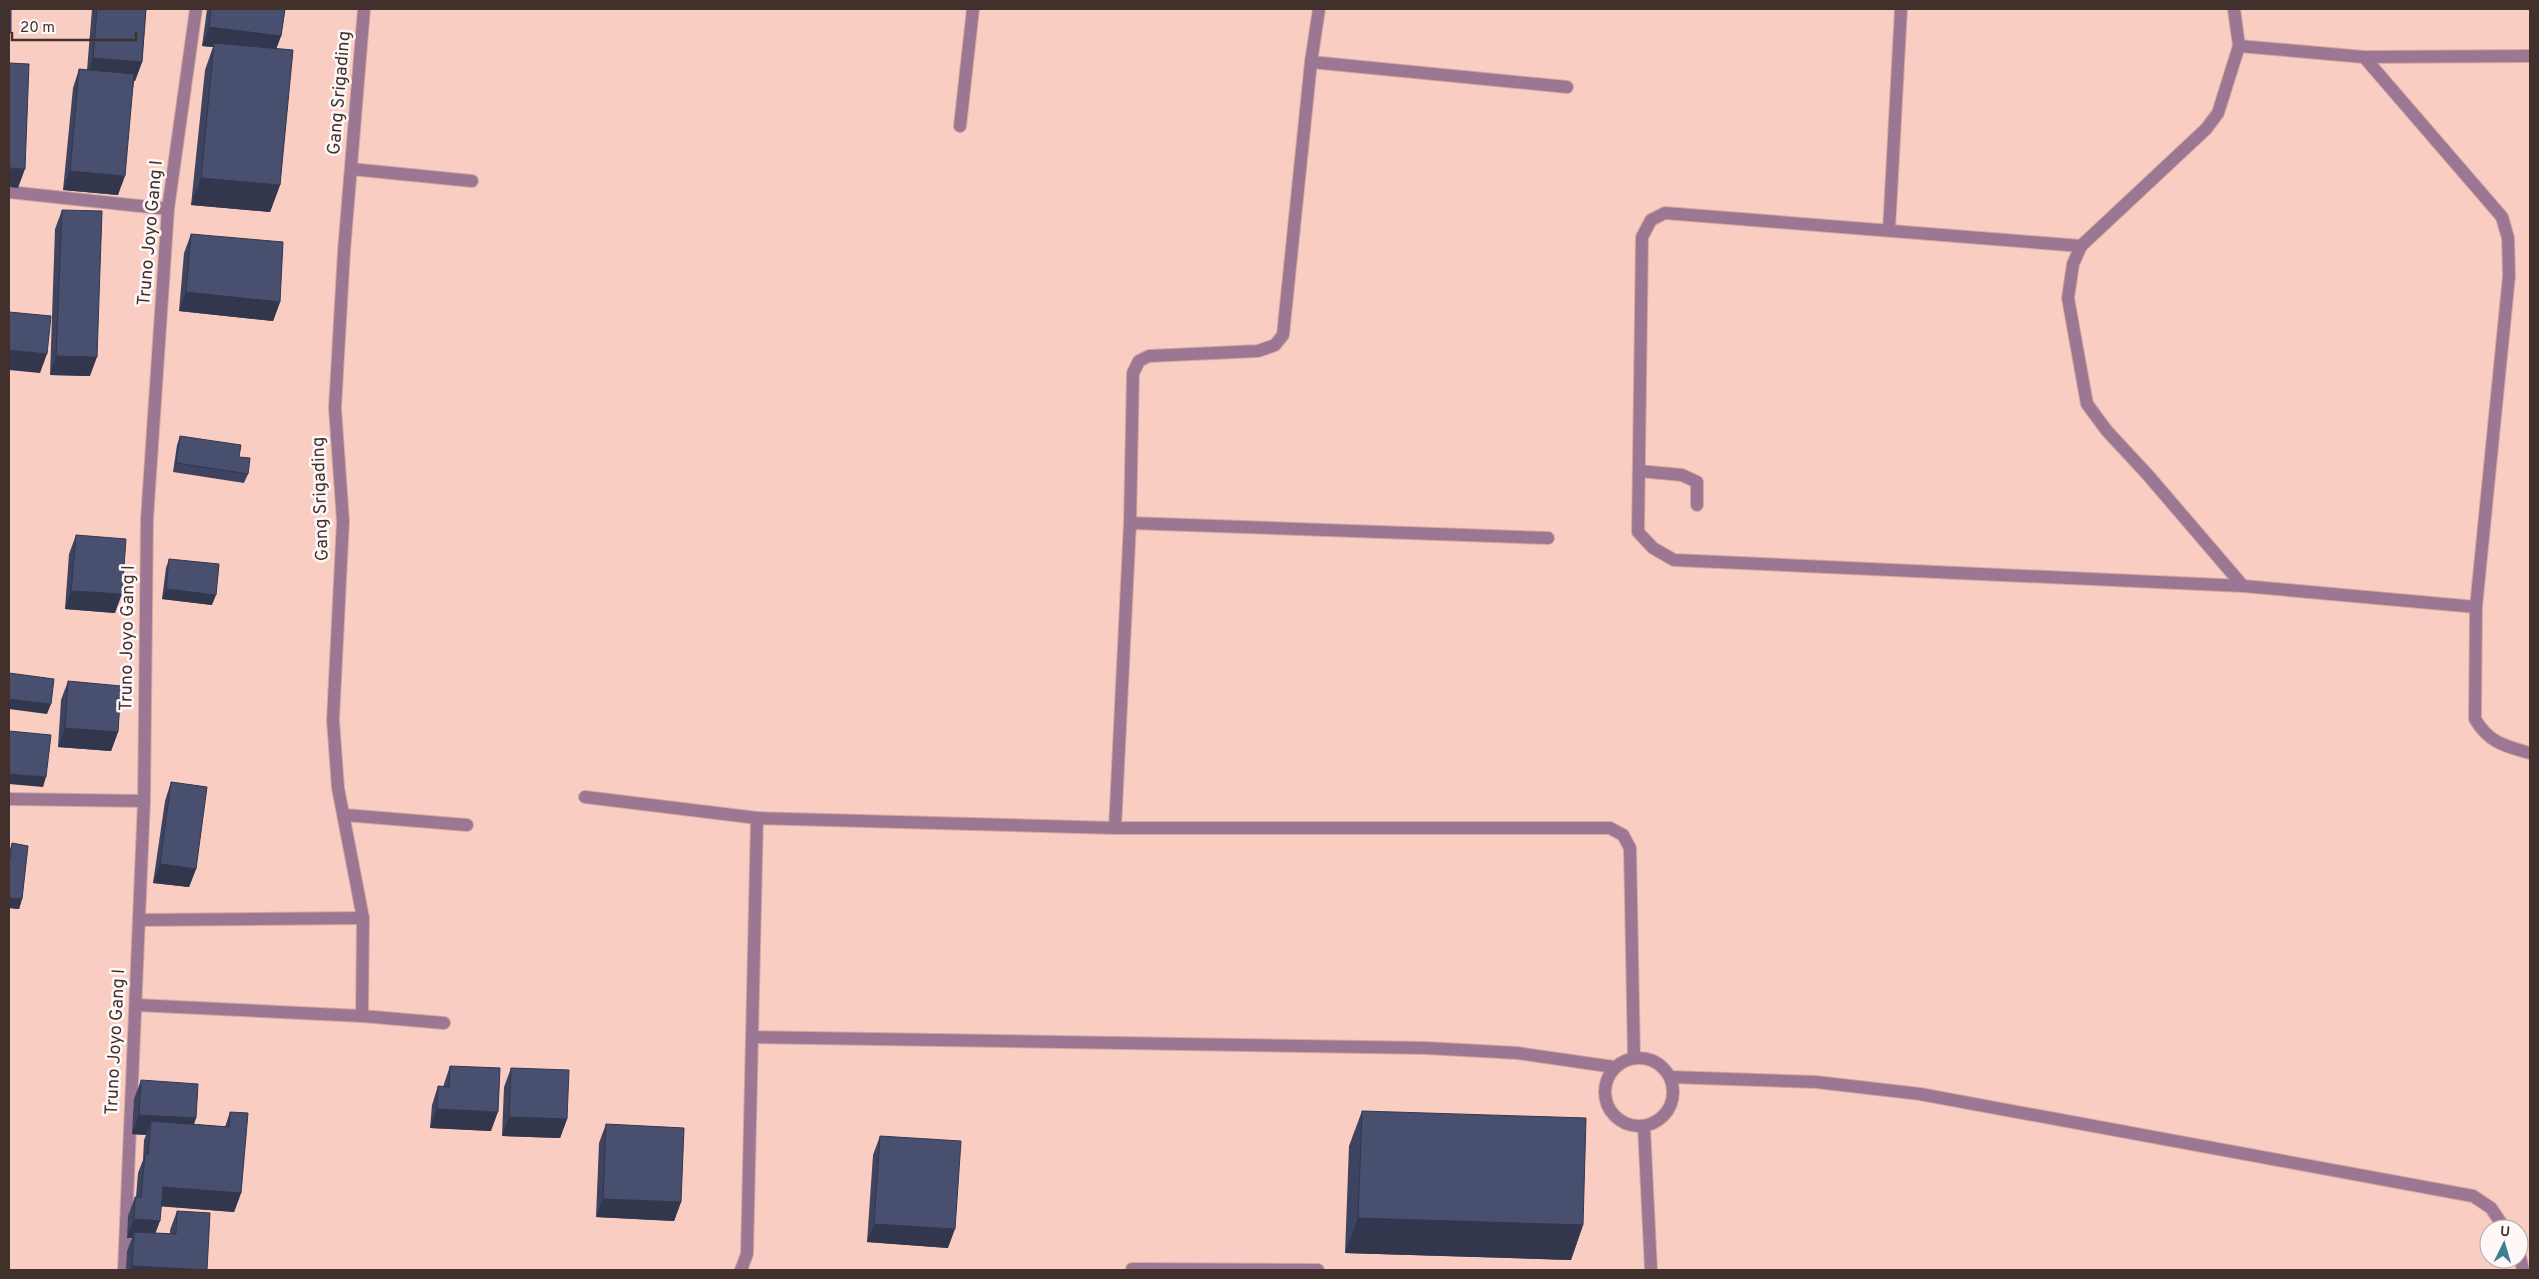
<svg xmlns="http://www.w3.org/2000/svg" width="2539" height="1279" font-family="Overpass,sans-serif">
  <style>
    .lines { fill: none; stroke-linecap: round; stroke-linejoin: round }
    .minor-casing { stroke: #d2aaa1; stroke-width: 14 }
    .minor { stroke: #9c7794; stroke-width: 12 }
    .wall { fill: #3e445f }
    .shaded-wall { fill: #32374e }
    .building { fill: #484f6f; stroke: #32374e }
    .labels { text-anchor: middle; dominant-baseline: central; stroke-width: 5; stroke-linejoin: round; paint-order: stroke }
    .street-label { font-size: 18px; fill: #42302c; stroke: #fef9f8 }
  </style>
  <rect width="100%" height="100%" fill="#facdc2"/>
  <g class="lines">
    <defs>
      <g id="minor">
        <path d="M 1319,9 L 1311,62 L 1283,335 L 1275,345 L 1258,351 L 1149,356 L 1139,361 L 1133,373 L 1130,523 L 1115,828 L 1610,828 L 1623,835 L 1630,848 L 1634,1058"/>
        <path d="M 2234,9 L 2239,46 L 2218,113 L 2206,129 L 2081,246 L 2073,264 L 2068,298 L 2087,404 L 2107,431 L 2147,474 L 2243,586"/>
        <path d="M 2239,46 L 2364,57 L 2502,217 L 2508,238 L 2509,276 L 2476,607 L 2475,719 C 2489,743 2505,746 2530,753"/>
        <path d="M 2364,57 L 2530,56"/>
        <path d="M 1311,62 L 1567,87"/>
        <path d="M 960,126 L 973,9"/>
        <path d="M 351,169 L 472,181"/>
        <path d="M 9,192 L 168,209"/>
        <path d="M 1889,230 L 1901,9"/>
        <path d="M 2081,246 L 1665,213 L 1651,220 L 1642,237 L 1638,532 L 1653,548 L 1674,560 L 2243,586 L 2476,607"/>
        <path d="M 1639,471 L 1682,475 L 1697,482 L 1697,505"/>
        <path d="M 1130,523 L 1548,538"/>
        <path d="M 585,797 L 757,818"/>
        <path d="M 9,799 L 144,801"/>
        <path d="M 345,815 L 467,825"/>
        <path d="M 140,920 L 363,918"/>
        <path d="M 136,1005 L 362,1016 L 444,1023"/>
        <path d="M 362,1016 L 363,918 L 338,788 L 333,720 L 343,521 L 335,408 L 344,251 L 364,9"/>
        <path d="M 752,1037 L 1426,1048 L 1517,1053 L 1614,1067"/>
        <circle cx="1639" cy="1092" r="34"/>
        <path d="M 1670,1077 L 1816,1082 L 1920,1094 L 2473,1196 L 2491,1208 L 2505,1229"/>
        <path d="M 1644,1127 L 1651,1270"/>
        <path d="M 2519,1252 L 2523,1270"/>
        <path d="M 1132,1269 L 1318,1270"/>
        <path d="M 124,1270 L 144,801 L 147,519 L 168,209 L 196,9"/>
        <path d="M 741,1270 L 747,1254 L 757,818 L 1115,828"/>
      </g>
    </defs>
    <use href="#minor" class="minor-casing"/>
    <use href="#minor" class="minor"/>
  </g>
  <g class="wall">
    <path d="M 92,9 L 146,9 L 142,62 L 135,81 L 134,81 L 118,195 L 63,190 L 73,88 L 79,69 L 87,70 Z"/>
    <path d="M 207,9 L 285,9 L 281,36 L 276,49 L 280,185 L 270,212 L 191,205 L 205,70 L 213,47 L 202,46 Z"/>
    <path d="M 62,210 L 90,376 L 50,375 L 55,229 Z"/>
    <path d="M 191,234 L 280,302 L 273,321 L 179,311 L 184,253 Z"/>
    <path d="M 180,436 L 239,457 L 248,474 L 244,483 L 173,472 L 177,445 Z"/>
    <path d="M 76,535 L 115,613 L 65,609 L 69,554 Z"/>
    <path d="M 169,559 L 212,605 L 162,599 L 166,568 Z"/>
    <path d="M 68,681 L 118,732 L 111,751 L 58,747 L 61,700 Z"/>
    <path d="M 171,782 L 196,869 L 189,887 L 153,883 L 165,801 Z"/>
    <path d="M 12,843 L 22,899 L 19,909 L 9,908 L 9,852 Z"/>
    <path d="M 450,1066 L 491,1131 L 430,1128 L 432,1105 L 438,1086 L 443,1087 Z"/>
    <path d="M 511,1068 L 567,1119 L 560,1138 L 502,1136 L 504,1087 Z"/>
    <path d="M 141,1080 L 196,1118 L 194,1124 L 225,1127 L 230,1112 L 241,1193 L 234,1212 L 161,1206 L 155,1233 L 170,1234 L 170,1230 L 177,1211 L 207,1270 L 126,1270 L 127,1251 L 132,1238 L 127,1238 L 128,1216 L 135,1197 L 136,1197 L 138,1173 L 143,1160 L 144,1140 L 146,1135 L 132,1134 L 134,1099 Z"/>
    <path d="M 1362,1111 L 1583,1225 L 1571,1260 L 1345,1253 L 1349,1146 Z"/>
    <path d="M 606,1124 L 681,1202 L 674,1221 L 596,1217 L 599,1143 Z"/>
    <path d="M 880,1136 L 948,1248 L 867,1242 L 873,1155 Z"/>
  </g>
  <g class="shaded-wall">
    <path d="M 209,27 L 281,36 L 274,55 L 214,43 L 213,47 L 202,46 Z"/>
    <path d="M 93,58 L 142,62 L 135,81 L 87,77 Z"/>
    <path d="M 9,168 L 25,169 L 18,188 L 9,187 Z"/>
    <path d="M 70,171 L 125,176 L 118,195 L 63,190 Z"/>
    <path d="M 201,178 L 280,185 L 270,212 L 191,205 Z"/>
    <path d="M 186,292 L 280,302 L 273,321 L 179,311 Z"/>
    <path d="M 9,350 L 47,354 L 40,373 L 9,370 Z"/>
    <path d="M 56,356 L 97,357 L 90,376 L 50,375 Z"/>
    <path d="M 166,589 L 216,595 L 212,605 L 162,599 Z"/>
    <path d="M 71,591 L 122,594 L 115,613 L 65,609 Z"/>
    <path d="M 9,699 L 51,704 L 47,714 L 9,709 Z"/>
    <path d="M 65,728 L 118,732 L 111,751 L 58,747 Z"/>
    <path d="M 9,774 L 46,777 L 43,787 L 9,784 Z"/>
    <path d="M 160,864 L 196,869 L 189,887 L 153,883 Z"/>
    <path d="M 9,898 L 22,899 L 19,909 L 9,908 Z"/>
    <path d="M 437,1109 L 498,1112 L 491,1131 L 430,1128 Z"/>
    <path d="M 139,1115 L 196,1118 L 189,1137 L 151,1121 L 146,1135 L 132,1134 Z"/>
    <path d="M 509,1117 L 567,1119 L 560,1138 L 502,1136 Z"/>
    <path d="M 163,1187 L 241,1193 L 234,1212 L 156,1206 Z"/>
    <path d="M 603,1199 L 681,1202 L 674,1221 L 596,1217 Z"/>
    <path d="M 1358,1218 L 1583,1225 L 1571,1260 L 1345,1253 Z"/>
    <path d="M 134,1219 L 160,1221 L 153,1240 L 134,1232 L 132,1238 L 127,1238 Z"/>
    <path d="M 874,1224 L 955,1229 L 948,1248 L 867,1242 Z"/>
    <path d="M 132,1266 L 207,1270 L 131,1270 Z"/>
  </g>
  <g class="building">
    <rect x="9" y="9" width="2" height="24"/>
    <path d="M 97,9 L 146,9 L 142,62 L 93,58 Z"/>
    <path d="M 211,9 L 285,9 L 281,36 L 209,27 Z"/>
    <path d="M 214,43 L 293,50 L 280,185 L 201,178 Z"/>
    <path d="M 9,63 L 29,64 L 25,169 L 9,168 Z"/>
    <path d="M 79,69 L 134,74 L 125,176 L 70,171 Z"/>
    <path d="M 62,210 L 102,211 L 97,357 L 56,356 Z"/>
    <path d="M 191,234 L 283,242 L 280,302 L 186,292 Z"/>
    <path d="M 9,312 L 51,316 L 47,354 L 9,350 Z"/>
    <path d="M 180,436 L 241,445 L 239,457 L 250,458 L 248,474 L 176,463 Z"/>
    <path d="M 76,535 L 126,539 L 122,594 L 71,591 Z"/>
    <path d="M 169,559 L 219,564 L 216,595 L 166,589 Z"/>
    <path d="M 9,673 L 54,679 L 51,704 L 9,699 Z"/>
    <path d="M 68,681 L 121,686 L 118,732 L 65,728 Z"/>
    <path d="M 9,731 L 51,735 L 46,777 L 9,774 Z"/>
    <path d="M 171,782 L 207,787 L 196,869 L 160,864 Z"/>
    <path d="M 12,843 L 28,846 L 22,899 L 9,898 L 9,859 L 10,859 Z"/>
    <path d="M 450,1066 L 500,1068 L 498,1112 L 437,1109 L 438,1086 L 449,1087 Z"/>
    <path d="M 511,1068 L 569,1070 L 567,1119 L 509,1117 Z"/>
    <path d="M 141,1080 L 198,1084 L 196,1118 L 139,1115 Z"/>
    <path d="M 1362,1111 L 1586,1118 L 1583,1225 L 1358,1218 Z"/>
    <path d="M 230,1112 L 248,1113 L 241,1193 L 163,1187 L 160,1221 L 134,1219 L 135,1197 L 141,1197 L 145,1154 L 148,1154 L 151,1121 L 229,1127 Z"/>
    <path d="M 606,1124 L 684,1128 L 681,1202 L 603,1199 Z"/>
    <path d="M 880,1136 L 961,1141 L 955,1229 L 874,1224 Z"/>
    <path d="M 177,1211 L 210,1213 L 207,1270 L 132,1266 L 134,1232 L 176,1234 Z"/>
  </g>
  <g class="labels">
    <g class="street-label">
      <text transform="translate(340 93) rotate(-85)">Gang Srigading</text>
      <text transform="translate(151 233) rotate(-85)">Truno Joyo Gang I</text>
      <text transform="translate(321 499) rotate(-92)">Gang Srigading</text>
      <text transform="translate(128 638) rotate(-89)">Truno Joyo Gang I</text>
      <text transform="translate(116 1042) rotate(-87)">Truno Joyo Gang I</text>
    </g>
  </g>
  <rect width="2539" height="1279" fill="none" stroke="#42302c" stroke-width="20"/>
  <g transform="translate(2504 1244) rotate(5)"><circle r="24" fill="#fef9f8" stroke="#b3a9a6"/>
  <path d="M0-4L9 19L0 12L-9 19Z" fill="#3d8190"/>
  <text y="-8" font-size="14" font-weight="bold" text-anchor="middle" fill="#42302c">U</text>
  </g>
  <path d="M12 32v8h124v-8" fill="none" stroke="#42302c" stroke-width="2.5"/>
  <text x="20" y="32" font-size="15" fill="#42302c" stroke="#fef9f8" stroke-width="4" paint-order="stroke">20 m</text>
</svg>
